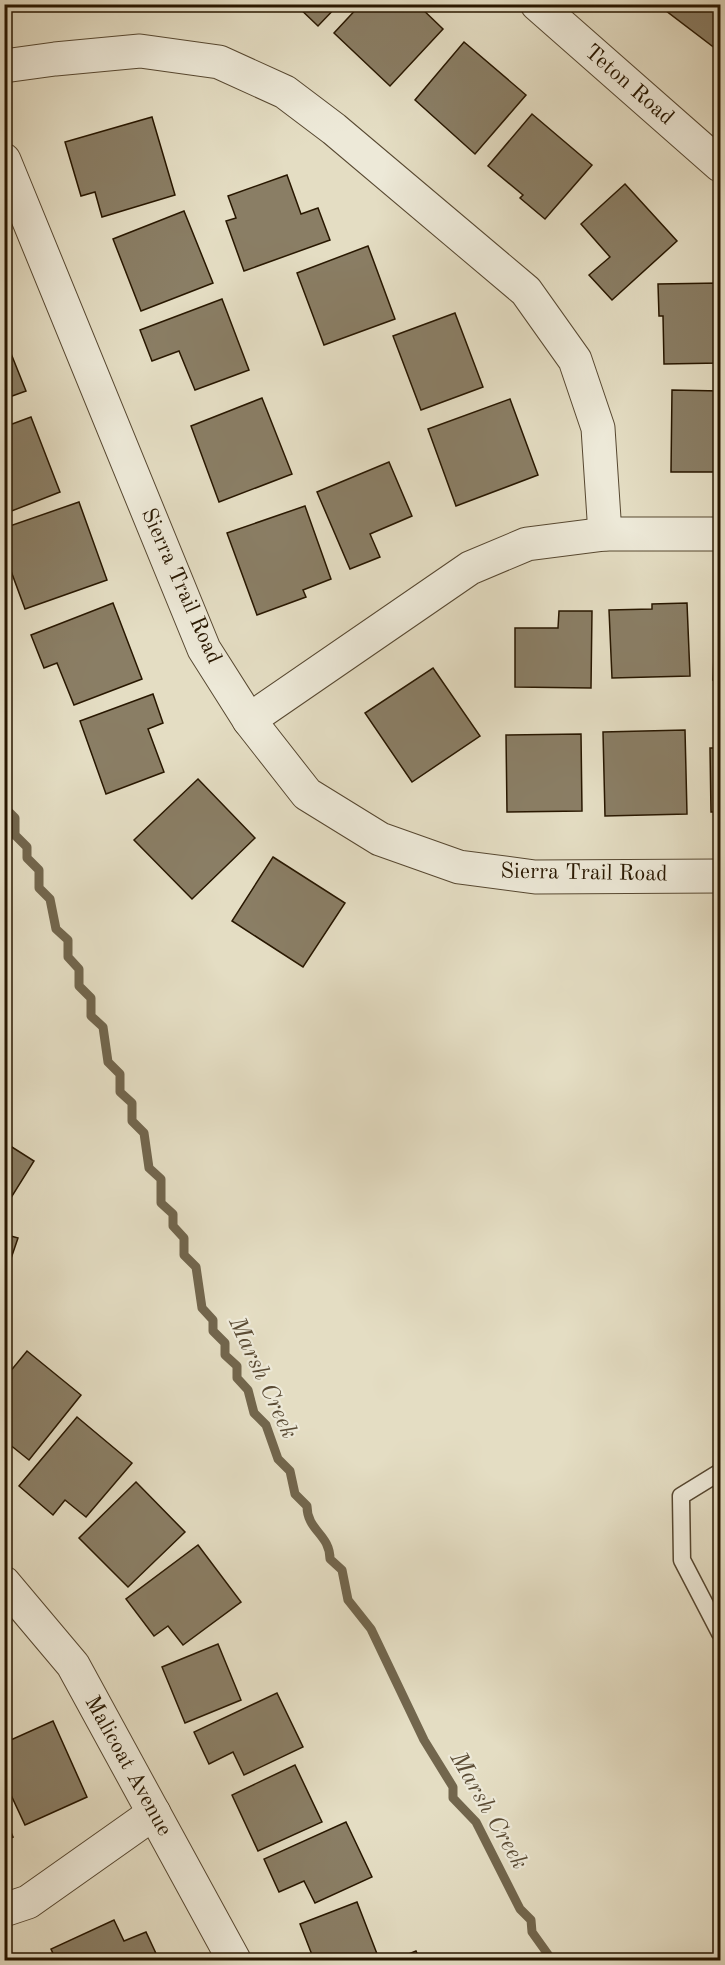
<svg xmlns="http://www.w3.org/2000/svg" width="725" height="1965" font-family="'Old Standard TT',serif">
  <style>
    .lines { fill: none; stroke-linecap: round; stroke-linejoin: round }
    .stream { stroke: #72664d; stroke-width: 9 }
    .building { fill: #8a7e65; stroke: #281700; stroke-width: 1.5 }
    .service-casing { stroke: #574831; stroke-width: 19 }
    .minor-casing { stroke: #574831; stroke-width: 35 }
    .service { stroke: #ede9d8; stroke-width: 16 }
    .minor { stroke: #ede9d8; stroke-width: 33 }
    .labels { text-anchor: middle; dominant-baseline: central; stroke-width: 4.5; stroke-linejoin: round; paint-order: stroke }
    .street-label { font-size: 22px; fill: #281700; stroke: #ede9d8 }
    .water-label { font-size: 24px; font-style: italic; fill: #5a4b34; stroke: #ede9d8 }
  </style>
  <rect width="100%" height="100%" fill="#e4ddc3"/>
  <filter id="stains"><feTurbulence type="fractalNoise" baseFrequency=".00333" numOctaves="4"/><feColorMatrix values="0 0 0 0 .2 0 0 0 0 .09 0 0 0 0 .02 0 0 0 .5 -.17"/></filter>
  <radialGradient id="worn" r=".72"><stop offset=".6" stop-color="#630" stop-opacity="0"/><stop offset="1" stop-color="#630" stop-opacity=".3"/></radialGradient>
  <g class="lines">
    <path class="stream" d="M 4,807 L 15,818 L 15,835 L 27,847 L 27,858 L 39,870 L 39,888 L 50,899 L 56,929 L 68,940 L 68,957 L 79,969 L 79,986 L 91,998 L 91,1016 L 103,1027 L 108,1062 L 120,1074 L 120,1092 L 132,1103 L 132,1121 L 144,1133 L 149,1168 L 161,1179 L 161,1203 L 173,1214 L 173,1226 L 184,1238 L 184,1255 L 196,1267 L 202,1308 L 213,1320 L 213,1331 L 225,1343 L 225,1355 L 237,1366 L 237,1378 L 248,1390 L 254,1413 L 266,1425 L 278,1459 L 290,1471 L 295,1494 L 307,1506 C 307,1531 330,1534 330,1559 L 342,1570 L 348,1600 L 371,1629 L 424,1740 L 453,1787 L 453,1798 L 476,1822 L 520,1909 L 531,1920 L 532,1932 L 552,1960"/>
  </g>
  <g class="building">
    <path d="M 295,4 L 339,4 L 318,26 Z"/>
    <path d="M 361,4 L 417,4 L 443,29 L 390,86 L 334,33 Z"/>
    <path d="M 663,4 L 720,4 L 720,52 L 661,7 Z"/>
    <path d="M 464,42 L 526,95 L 475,154 L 415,100 Z"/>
    <path d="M 532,114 L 592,165 L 545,219 L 520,198 L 523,195 L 488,166 Z"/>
    <path d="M 152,117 L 175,195 L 102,217 L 95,192 L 81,196 L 65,142 Z"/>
    <path d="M 287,175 L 301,214 L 318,208 L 330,240 L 244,271 L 226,221 L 236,218 L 228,196 Z"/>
    <path d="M 625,184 L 677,241 L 612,300 L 589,275 L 610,257 L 581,224 Z"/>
    <path d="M 184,211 L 213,283 L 141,311 L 113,239 Z"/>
    <path d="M 368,246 L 395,319 L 324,345 L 297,273 Z"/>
    <path d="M 720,283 L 720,363 L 664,364 L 663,316 L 659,316 L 658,284 Z"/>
    <path d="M 222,299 L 249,370 L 195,390 L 179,351 L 152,361 L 140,330 Z"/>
    <path d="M 455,313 L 483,387 L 421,410 L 393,336 Z"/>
    <path d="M 4,336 L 26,391 L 4,399 Z"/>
    <path d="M 672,390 L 720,391 L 720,472 L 671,472 Z"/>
    <path d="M 262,398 L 292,474 L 219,502 L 191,426 Z"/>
    <path d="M 510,399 L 538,475 L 456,506 L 428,429 Z"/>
    <path d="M 31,417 L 60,492 L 4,514 L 4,427 Z"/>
    <path d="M 389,462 L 412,516 L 370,534 L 380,557 L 350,569 L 317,492 Z"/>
    <path d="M 79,502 L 107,580 L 25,609 L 4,552 L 4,528 Z"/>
    <path d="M 305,506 L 331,579 L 303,590 L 306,597 L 257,615 L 227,533 Z"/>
    <path d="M 113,603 L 142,679 L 74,705 L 57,663 L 44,668 L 31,635 Z"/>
    <path d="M 687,603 L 690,676 L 612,678 L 609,610 L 652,609 L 652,604 Z"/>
    <path d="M 716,605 L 720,605 L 720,680 L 713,680 Z"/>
    <path d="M 559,611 L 592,611 L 591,688 L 515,687 L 515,628 L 558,628 Z"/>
    <path d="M 433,668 L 480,736 L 412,782 L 365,713 Z"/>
    <path d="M 153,694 L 163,723 L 148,729 L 164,772 L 106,794 L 80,721 Z"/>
    <path d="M 685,730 L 687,814 L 605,816 L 603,732 Z"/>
    <path d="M 581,734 L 582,811 L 507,812 L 506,735 Z"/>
    <path d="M 710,748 L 720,748 L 720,812 L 711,812 Z"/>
    <path d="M 198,779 L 255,838 L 192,899 L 134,840 Z"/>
    <path d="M 273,857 L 345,903 L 303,967 L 232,921 Z"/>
    <path d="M 4,1142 L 34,1161 L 4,1209 Z"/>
    <path d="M 4,1234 L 18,1238 L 4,1279 Z"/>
    <path d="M 27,1351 L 81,1395 L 29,1460 L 4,1440 L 4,1379 Z"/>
    <path d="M 77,1417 L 132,1463 L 86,1517 L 65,1500 L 53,1515 L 19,1486 Z"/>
    <path d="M 136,1482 L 185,1532 L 128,1587 L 79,1538 Z"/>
    <path d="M 198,1545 L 241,1602 L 183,1645 L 168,1626 L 154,1636 L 126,1599 Z"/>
    <path d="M 218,1644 L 241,1700 L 185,1723 L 162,1667 Z"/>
    <path d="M 277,1693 L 303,1747 L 244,1775 L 233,1752 L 209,1764 L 194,1732 Z"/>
    <path d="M 53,1721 L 87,1797 L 25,1825 L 4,1780 L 4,1743 Z"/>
    <path d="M 295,1765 L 322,1822 L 258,1851 L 232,1795 Z"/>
    <path d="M 4,1815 L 13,1837 L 4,1841 Z"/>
    <path d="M 346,1822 L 372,1877 L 315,1903 L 304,1881 L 279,1892 L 264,1859 Z"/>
    <path d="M 357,1902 L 379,1959 L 314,1960 L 300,1924 Z"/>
    <path d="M 114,1920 L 124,1941 L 146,1932 L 159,1960 L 56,1960 L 51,1949 Z"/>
    <path d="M 416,1951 L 420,1960 L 394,1960 Z"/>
  </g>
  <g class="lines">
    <defs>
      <path id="service" d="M 720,1472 L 681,1496 L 682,1560 L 720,1633"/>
      <g id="minor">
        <path d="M 537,4 L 720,165"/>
        <path d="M 4,66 L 55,59 L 140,51 L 219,62 L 285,92 L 334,129 L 526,291 L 575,360 L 598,428 L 605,534"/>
        <path d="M 4,160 L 204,649 L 249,720 L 307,794 L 380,839 L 459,867 L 535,877 L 720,876"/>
        <path d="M 249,720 L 470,568 L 527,544 L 605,534 L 720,534"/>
        <path d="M 4,1583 L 73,1665 L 234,1960"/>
        <path d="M 4,1910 L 28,1902 L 154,1813"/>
      </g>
    </defs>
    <use href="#service" class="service-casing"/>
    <use href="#minor" class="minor-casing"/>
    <use href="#service" class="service"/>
    <use href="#minor" class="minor"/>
  </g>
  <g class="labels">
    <g class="street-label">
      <text transform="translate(629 85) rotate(41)">Teton Road</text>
      <text transform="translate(181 586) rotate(66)">Sierra Trail Road</text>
      <text transform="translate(584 873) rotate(1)">Sierra Trail Road</text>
      <text transform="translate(128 1766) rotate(61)">Malicoat Avenue</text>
    </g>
    <g class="water-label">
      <text transform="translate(262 1378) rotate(65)">Marsh Creek</text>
      <text transform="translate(488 1811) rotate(60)">Marsh Creek</text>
    </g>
  </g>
  <rect width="725" height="1965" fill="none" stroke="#e4ddc3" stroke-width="24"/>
  <rect x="6" y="6" width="713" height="1953" fill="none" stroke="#281700" stroke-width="3"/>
  <rect x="12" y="12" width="701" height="1941" fill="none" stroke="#281700" stroke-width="1.5"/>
  <rect width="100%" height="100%" filter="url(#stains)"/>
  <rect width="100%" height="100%" fill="url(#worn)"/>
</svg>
